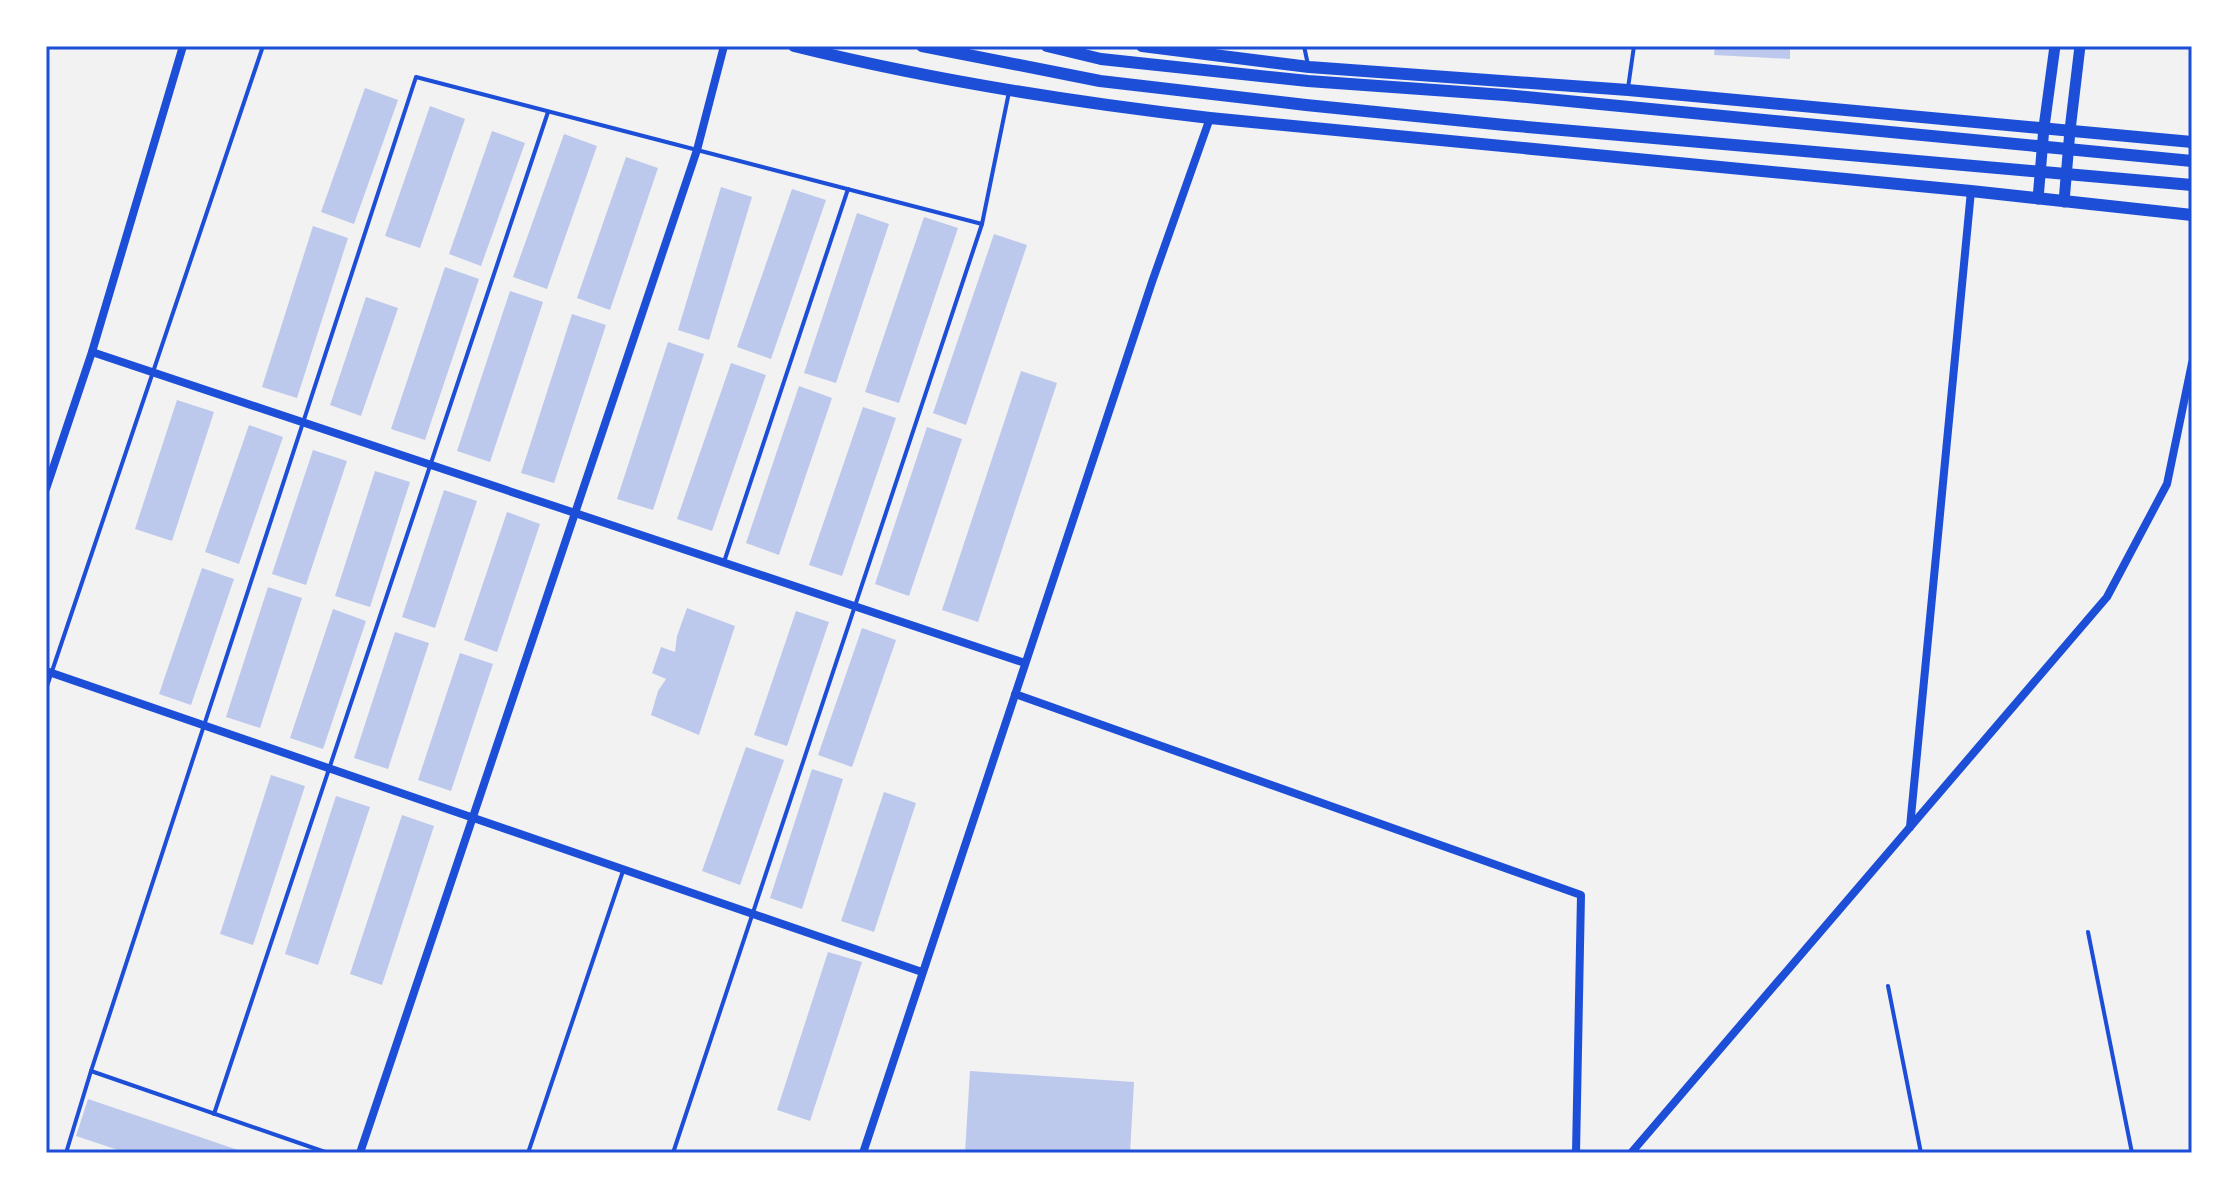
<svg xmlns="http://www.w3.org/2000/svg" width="2238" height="1199" font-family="Commissioner,sans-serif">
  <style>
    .building { fill: #bdc9ec }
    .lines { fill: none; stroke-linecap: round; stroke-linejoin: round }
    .service { stroke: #1d4ed8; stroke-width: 4 }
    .minor { stroke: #1d4ed8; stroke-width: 8 }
    .secondary { stroke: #1d4ed8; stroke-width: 11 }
    .primary { stroke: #1d4ed8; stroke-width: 12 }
    .trunk { stroke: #1d4ed8; stroke-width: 12 }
    .neatline { fill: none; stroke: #1d4ed8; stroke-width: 3 }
  </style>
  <rect width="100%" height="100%" fill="#f2f2f2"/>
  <g class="building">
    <path d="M 1715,46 L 1790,46 L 1790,59 L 1714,55 Z"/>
    <path d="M 365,88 L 398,100 L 354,224 L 321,212 Z"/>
    <path d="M 430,106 L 465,119 L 420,248 L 385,236 Z"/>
    <path d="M 492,131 L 525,143 L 481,266 L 449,254 Z"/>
    <path d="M 564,134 L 597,146 L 547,289 L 513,277 Z"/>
    <path d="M 626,157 L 658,168 L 610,310 L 577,298 Z"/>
    <path d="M 721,187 L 752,197 L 709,340 L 678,330 Z"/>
    <path d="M 792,189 L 826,200 L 771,359 L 737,347 Z"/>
    <path d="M 857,213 L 889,224 L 836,383 L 804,373 Z"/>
    <path d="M 924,217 L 958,228 L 899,403 L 865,392 Z"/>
    <path d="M 313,226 L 348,238 L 297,398 L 262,387 Z"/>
    <path d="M 994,234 L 1027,245 L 966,425 L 933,413 Z"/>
    <path d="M 445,267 L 479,279 L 425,440 L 391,429 Z"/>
    <path d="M 510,291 L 543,302 L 490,462 L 457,451 Z"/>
    <path d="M 366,297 L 398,308 L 361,416 L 330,405 Z"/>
    <path d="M 572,314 L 606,325 L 554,483 L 521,473 Z"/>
    <path d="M 668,342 L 704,354 L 653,510 L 617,499 Z"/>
    <path d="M 731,363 L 766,375 L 712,531 L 677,519 Z"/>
    <path d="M 1021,371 L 1057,383 L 978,622 L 942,610 Z"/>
    <path d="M 799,386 L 832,398 L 779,555 L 746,543 Z"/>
    <path d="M 177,400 L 214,412 L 172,541 L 135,529 Z"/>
    <path d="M 863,407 L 896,418 L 842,576 L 809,565 Z"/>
    <path d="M 249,425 L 283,437 L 239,564 L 205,552 Z"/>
    <path d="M 927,427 L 962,439 L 909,596 L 875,584 Z"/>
    <path d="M 313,450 L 347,461 L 306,585 L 272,574 Z"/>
    <path d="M 375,471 L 410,482 L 370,607 L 335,596 Z"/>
    <path d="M 444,490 L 477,501 L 435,628 L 402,617 Z"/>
    <path d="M 507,512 L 540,524 L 497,652 L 464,640 Z"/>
    <path d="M 202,568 L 234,579 L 191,705 L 159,694 Z"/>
    <path d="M 268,587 L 302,598 L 260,728 L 226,717 Z"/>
    <path d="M 687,608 L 735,626 L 699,735 L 651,715 L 658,691 L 666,679 L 652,673 L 661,647 L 675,652 L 677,636 Z"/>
    <path d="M 333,609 L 366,621 L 323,749 L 290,738 Z"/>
    <path d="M 796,611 L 829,622 L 787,746 L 754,735 Z"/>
    <path d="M 862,628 L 896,640 L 852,767 L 818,755 Z"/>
    <path d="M 395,632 L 429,643 L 388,769 L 354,758 Z"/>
    <path d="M 460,653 L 493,664 L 451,791 L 418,780 Z"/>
    <path d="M 746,747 L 784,760 L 740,885 L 702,871 Z"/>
    <path d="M 812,769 L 843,779 L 802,909 L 770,898 Z"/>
    <path d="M 271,775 L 305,786 L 253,945 L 220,934 Z"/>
    <path d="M 884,792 L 916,803 L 874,932 L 841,921 Z"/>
    <path d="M 336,796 L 370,807 L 318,965 L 285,954 Z"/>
    <path d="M 402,815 L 434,826 L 382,985 L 350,974 Z"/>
    <path d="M 828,952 L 862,962 L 810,1121 L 777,1110 Z"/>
    <path d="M 970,1071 L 1134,1082 L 1130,1153 L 965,1153 Z"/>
    <path d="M 88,1099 L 244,1152 L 244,1153 L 127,1153 L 76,1136 Z"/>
  </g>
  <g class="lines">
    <g class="service">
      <path d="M 1304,46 L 1308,65"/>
      <path d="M 1628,88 L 1634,46"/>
      <path d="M 724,562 L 848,189"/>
      <path d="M 46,689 L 263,46"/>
      <path d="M 2088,932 L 2132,1153"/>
      <path d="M 1888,986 L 1921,1153"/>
      <path d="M 91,1071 L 328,1153"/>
      <path d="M 214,1114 L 548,112"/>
      <path d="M 66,1153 L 91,1071 L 416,77 L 982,224"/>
      <path d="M 528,1153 L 623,871"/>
      <path d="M 673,1153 L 982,224 L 1009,92"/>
    </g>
    <g class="minor">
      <path d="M 92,352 L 1025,663"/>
      <path d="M 46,489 L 92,352 L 183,46"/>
      <path d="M 46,671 L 922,972"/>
      <path d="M 1015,694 L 1581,895 L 1576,1153"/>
      <path d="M 1910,827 L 1971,191"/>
      <path d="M 360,1153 L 697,150 L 724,46"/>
      <path d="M 863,1153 L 1152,282 L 1210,118"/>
      <path d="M 1631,1153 L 2107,597 L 2167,484 L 2192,363"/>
    </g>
    <g class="secondary">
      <path d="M 2038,199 L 2044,127 L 2055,46"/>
      <path d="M 2064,202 L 2070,130 L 2080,46"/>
    </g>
    <g class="primary">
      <path d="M 794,46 C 931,80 1070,102 1210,118 L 1971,191 L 2192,215"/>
      <path d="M 1142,46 L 1309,67 L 1628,90 L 2192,142"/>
    </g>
    <g class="trunk">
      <path d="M 922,46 L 1100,81 L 1306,105 L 1505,125 L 2192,185"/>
      <path d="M 1047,46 L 1101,59 L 1308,81 L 1505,95 L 2192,161"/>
    </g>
  </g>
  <rect width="2238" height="1199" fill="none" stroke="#ffffff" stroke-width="96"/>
  <rect x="48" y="48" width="2142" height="1103" class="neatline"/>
</svg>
